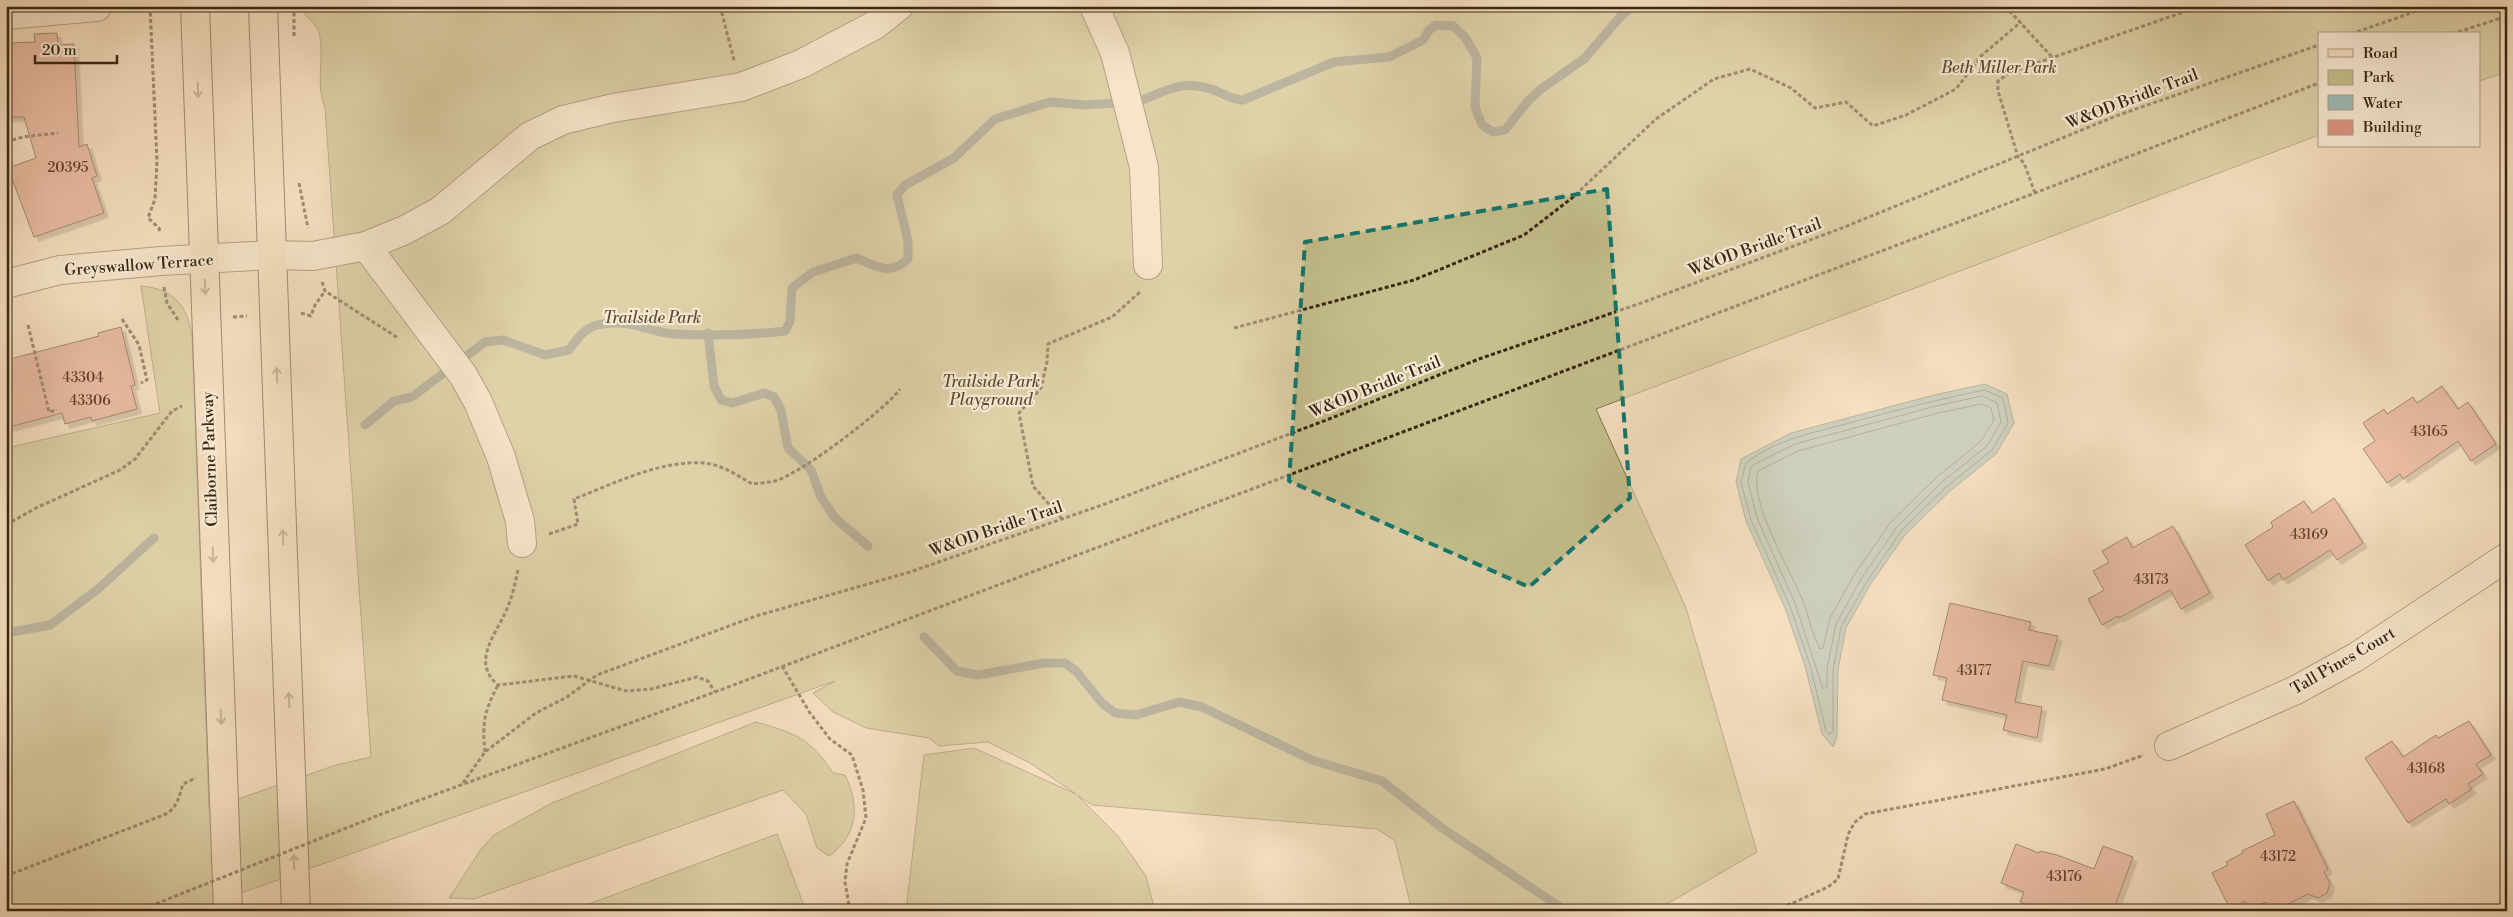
<svg xmlns="http://www.w3.org/2000/svg" width="2513" height="917" font-family="'Libre Bodoni',serif">
  <style>
    .green { fill: #c4c08d; stroke: #7e7450 }
    .water { fill: #9ebcb9; stroke: #758076 }
    .lines { fill: none; stroke-linecap: round; stroke-linejoin: round }
    .shore { stroke: #6b7266; stroke-width: 1 }
    .stream { stroke: #758076; stroke-width: 9 }
    .building { fill: #de9584; stroke: #382712; filter: url(#shadow) }
    .minor-casing { stroke: #68553e; stroke-width: 30 }
    .major-casing { stroke: #382712; stroke-width: 30 }
    .path { stroke: #382712; stroke-width: 3; stroke-dasharray: 4 2.5; stroke-linecap: butt }
    .minor { stroke: #f9ebd7; stroke-width: 28 }
    .major { stroke: #f6e0c1; stroke-width: 28 }
    .path-bridge { stroke: #382712; stroke-width: 3; stroke-dasharray: 4 2.5; stroke-linecap: butt }
    .oneway { stroke: #97846a }
    .marked { fill: none; stroke: #0f766e; stroke-width: 4; stroke-dasharray: 10 6; stroke-linejoin: round }
    .labels { text-anchor: middle; dominant-baseline: central; stroke-width: 4.5; stroke-linejoin: round; paint-order: stroke }
    .number-label { font-size: 14px; fill: #62422e }
    .park-label { font-size: 16px; font-style: italic; fill: #5b4d31; stroke: #f9ebd7 }
    .street-label { font-size: 16px; fill: #382712; stroke: #f9ebd7 }
  </style>
  <defs>
    <filter id="shadow"><feDropShadow dx="4.5" dy="4.5" stdDeviation="0" flood-color="#0004"/></filter>
  </defs>
  <rect width="100%" height="100%" fill="#f6e0c1"/>
  <filter id="stains"><feTurbulence type="fractalNoise" baseFrequency=".004" numOctaves="4"/><feColorMatrix values="0 0 0 0 .2 0 0 0 0 .09 0 0 0 0 .02 0 0 0 .5 -.17"/></filter>
  <radialGradient id="worn" r=".72"><stop offset=".6" stop-color="#630" stop-opacity="0"/><stop offset="1" stop-color="#630" stop-opacity=".3"/></radialGradient>
  <g class="green">
    <path d="M 308,6 L 2507,6 L 2507,72 L 2479,81 L 2479,34 L 2319,34 L 2319,135 L 1596,409 L 1686,608 L 1757,852 L 1655,911 L 1412,911 L 1395,841 L 1377,829 L 1092,805 L 1077,795 L 1117,835 L 1146,876 L 1155,911 L 906,911 L 924,755 L 974,748 L 1076,794 L 1030,763 L 988,742 L 939,746 L 929,738 L 866,728 L 833,712 L 813,693 L 835,681 L 191,911 L 6,911 L 6,448 L 160,413 L 141,286 C 174,289 186,304 192,335 L 209,809 L 336,765 L 371,757 L 325,107 C 315,85 325,57 319,33 C 318,27 310,20 305,15 Z"/>
    <path d="M 756,722 C 795,733 810,738 833,773 L 845,775 C 860,805 858,836 829,856 L 817,848 L 806,814 L 783,790 L 474,899 L 449,898 L 482,848 L 494,835 L 552,803 Z"/>
    <path d="M 777,834 L 806,911 L 570,911 Z"/>
  </g>
  <g class="water">
    <path d="M 2059,6 L 2123,6 C 2103,14 2079,14 2059,6 Z"/>
    <path d="M 1985,384 L 2007,394 L 2014,423 L 1996,454 L 1950,491 L 1905,535 L 1870,585 L 1846,628 L 1838,670 L 1837,737 L 1833,747 L 1822,734 L 1805,666 L 1785,608 L 1746,521 L 1736,482 L 1741,459 L 1791,433 L 1934,395 Z"/>
  </g>
  <g class="lines">
    <g class="shore">
      <path d="M 1984,390 L 2003,398 L 2008,423 L 1992,450 L 1946,487 L 1901,531 L 1866,583 L 1841,627 L 1833,670 L 1833,732 L 1829,734 L 1826,731 L 1810,665 L 1790,606 L 1751,520 L 1741,482 L 1746,463 C 1776,439 1817,432 1853,422 C 1897,410 1940,399 1984,390 Z"/>
      <path d="M 1983,396 L 1997,403 L 2001,422 L 1987,446 L 1942,482 L 1897,527 L 1861,579 L 1836,624 L 1827,669 L 1827,687 L 1823,689 L 1795,603 L 1757,518 L 1748,482 L 1751,466 L 1795,444 L 1936,406 Z"/>
      <path d="M 1982,404 L 1991,408 L 1994,420 L 1981,441 L 1937,477 L 1890,523 L 1854,575 L 1830,618 L 1823,648 L 1820,649 C 1812,634 1809,617 1803,601 C 1790,569 1749,503 1758,471 L 1798,451 L 1938,413 Z"/>
    </g>
    <g class="stream">
      <path d="M 1145,99 C 1171,88 1185,80 1214,90 C 1225,94 1231,100 1243,100 L 1334,62 L 1389,57 L 1423,40 L 1429,30 L 1436,25 L 1453,26 L 1465,37 L 1477,58 L 1475,107 L 1482,125 L 1493,132 L 1505,130 L 1528,101 L 1541,89 L 1584,59 L 1621,16 L 1634,6"/>
      <path d="M 708,333 L 714,386 L 721,400 L 732,403 L 764,393 L 774,397 L 781,410 L 788,448 L 811,470 L 821,497 L 835,518 L 868,546"/>
      <path d="M 365,425 L 394,401 L 412,397 L 485,342 L 503,340 L 545,355 L 569,350 C 579,337 585,326 603,324 C 632,319 647,332 674,334 C 711,336 749,335 785,331 L 790,322 L 792,288 L 813,272 L 857,258 C 878,267 889,276 908,259 L 908,241 L 897,195 L 905,185 L 954,158 L 995,119 L 1050,102 L 1085,105 L 1116,103"/>
      <path d="M 6,633 L 50,625 L 98,589 L 154,538"/>
      <path d="M 924,637 L 957,671 L 978,675 L 1044,663 L 1065,663 L 1076,671 L 1102,703 L 1115,713 L 1136,715 L 1179,702 L 1202,707 L 1312,760 L 1382,781 L 1442,828 L 1566,911"/>
    </g>
  </g>
  <g class="building">
    <path d="M 57,33 L 58,45 L 74,44 L 79,147 L 87,144 L 97,176 L 92,178 L 104,213 L 34,237 L 8,168 L 36,158 L 24,117 L 6,117 L 6,43 L 35,42 L 34,34 Z"/>
    <path d="M 121,327 L 135,385 L 131,386 L 137,409 L 92,421 L 91,417 L 65,424 L 62,413 L 6,428 L 6,360 L 99,336 L 98,333 Z"/>
    <path d="M 2442,386 L 2458,409 L 2468,402 L 2496,444 L 2471,461 L 2458,441 L 2403,479 L 2400,474 L 2387,483 L 2363,449 L 2375,441 L 2363,423 L 2384,409 L 2387,414 L 2413,397 L 2417,403 Z"/>
    <path d="M 2334,498 L 2363,543 L 2337,560 L 2330,550 L 2283,580 L 2279,573 L 2268,581 L 2245,545 L 2273,527 L 2271,522 L 2304,501 L 2312,513 Z"/>
    <path d="M 2173,526 L 2210,593 L 2181,609 L 2170,590 L 2119,618 L 2118,616 L 2102,625 L 2088,599 L 2104,590 L 2093,571 L 2109,562 L 2102,551 L 2127,537 L 2132,548 Z"/>
    <path d="M 1950,603 L 2031,622 L 2029,630 L 2058,636 L 2049,666 L 2023,661 L 2015,702 L 2042,707 L 2037,738 L 2003,730 L 2007,715 L 1942,700 L 1947,678 L 1933,675 Z"/>
    <path d="M 2469,721 L 2491,755 L 2476,764 L 2483,774 L 2468,784 L 2472,789 L 2449,804 L 2446,799 L 2408,823 L 2365,758 L 2392,741 L 2403,757 L 2436,735 L 2438,738 Z"/>
    <path d="M 2294,801 L 2328,869 L 2324,872 L 2330,883 L 2327,893 L 2318,898 L 2308,894 L 2274,911 L 2270,911 L 2266,902 L 2249,910 L 2245,901 L 2230,909 L 2212,873 L 2228,865 L 2226,862 L 2243,853 L 2242,851 L 2275,835 L 2266,814 Z"/>
    <path d="M 2016,844 L 2039,853 L 2040,851 L 2057,855 L 2094,869 L 2103,846 L 2133,857 L 2113,911 L 2044,911 L 2020,902 L 2024,892 L 2001,883 Z"/>
  </g>
  <g class="lines">
    <defs>
      <g id="minor">
        <path d="M 1094,6 L 1115,53 L 1144,167 L 1148,265"/>
        <path d="M 6,15 L 97,7"/>
        <path d="M 366,246 L 463,375 L 478,402 L 501,457 L 520,521 L 522,543"/>
        <path d="M 6,284 L 60,270 L 161,261 L 272,255 L 313,256 L 366,246 L 405,230 L 440,211 L 530,136 L 563,120 L 613,108 L 741,87 L 801,64 L 875,25 L 899,6"/>
        <path d="M 2169,746 L 2296,690 L 2356,657 L 2507,557"/>
      </g>
      <g id="major">
        <path d="M 195,6 L 228,911"/>
        <path d="M 263,6 L 296,911"/>
      </g>
    </defs>
    <use href="#minor" class="minor-casing"/>
    <use href="#major" class="major-casing"/>
    <g class="path">
      <path d="M 150,6 L 157,161 L 155,199 L 148,218 L 159,228 L 160,233"/>
      <path d="M 294,6 L 294,37"/>
      <path d="M 720,6 L 734,60"/>
      <path d="M 2005,6 L 2052,57"/>
      <path d="M 2351,34 L 2431,6"/>
      <path d="M 2452,34 L 2507,16"/>
      <path d="M 6,142 L 23,137 L 58,133"/>
      <path d="M 299,183 L 308,228"/>
      <path d="M 2035,193 L 2024,163 L 2018,157 L 1998,91 L 1998,81 L 2011,72 L 2201,6"/>
      <path d="M 322,282 L 325,291 L 398,338"/>
      <path d="M 164,287 L 167,303 L 178,320"/>
      <path d="M 301,313 L 311,316 L 315,305 L 325,291"/>
      <path d="M 233,317 L 247,316"/>
      <path d="M 122,319 L 139,345 L 147,380 L 141,383"/>
      <path d="M 28,325 L 49,412 L 57,410"/>
      <path d="M 1234,328 L 1414,280 L 1524,235 L 1572,198 L 1656,119 L 1714,79 L 1750,69 L 1791,88 L 1815,108 L 1846,102 L 1873,126 L 1906,115 L 1956,89 L 1981,56 L 2021,22"/>
      <path d="M 1062,519 L 1033,486 L 1019,413 L 1041,388 L 1047,362 L 1048,344 L 1112,317 L 1141,291"/>
      <path d="M 6,525 L 36,508 L 120,470 L 135,459 L 172,411 L 182,406"/>
      <path d="M 549,534 L 578,524 L 574,499 C 613,484 660,460 703,463 C 721,464 737,475 752,484 C 759,483 767,483 775,481 C 800,474 884,411 900,389"/>
      <path d="M 518,570 C 515,584 512,598 506,611 C 495,636 471,662 498,685 L 574,676 L 626,691 L 651,689 L 697,677 L 708,681 L 715,692"/>
      <path d="M 782,666 L 810,713 L 830,739 L 852,755 L 863,790 L 866,818 L 847,864 L 845,882 L 850,911"/>
      <path d="M 485,752 C 482,722 484,712 498,685"/>
      <path d="M 463,783 L 485,752 L 536,713 L 567,697 L 597,675 L 756,616 L 910,572 L 1105,504 L 1329,419 L 1479,359 L 1644,302 L 1842,228 L 2116,116 L 2319,45"/>
      <path d="M 379,815 L 715,692 L 2035,193 L 2319,83"/>
      <path d="M 6,876 L 166,814 C 178,807 179,796 183,784 L 196,778"/>
      <path d="M 1775,911 L 1828,887 L 1838,879 L 1848,835 L 1854,823 L 1865,814 L 2105,769 L 2144,755"/>
    </g>
    <use href="#minor" class="minor"/>
    <use href="#major" class="major"/>
    <path class="path-bridge" d="M 138,911 L 379,815"/>
  </g>
  <defs><path id="oneway-shaft" d="M-6 0H5M1.5-3L5.5 0L1.5 3" fill="none" stroke-width="1.6" stroke-linecap="round" stroke-linejoin="round" transform="scale(1.25)"/></defs>
  <g class="oneway">
    <use href="#oneway-shaft" transform="translate(198 90) rotate(88)"/>
    <use href="#oneway-shaft" transform="translate(205 287) rotate(87)"/>
    <use href="#oneway-shaft" transform="translate(277 375) rotate(-92)"/>
    <use href="#oneway-shaft" transform="translate(283 537) rotate(-92)"/>
    <use href="#oneway-shaft" transform="translate(213 555) rotate(88)"/>
    <use href="#oneway-shaft" transform="translate(289 700) rotate(-92)"/>
    <use href="#oneway-shaft" transform="translate(221 717) rotate(87)"/>
    <use href="#oneway-shaft" transform="translate(294 862) rotate(-92)"/>
  </g>
  <path d="M0 0H2513V917H0ZM 1607,189 L 1630,498 L 1529,587 L 1289,481 L 1305,242 Z" fill="#f6e0c1" fill-opacity=".55" fill-rule="evenodd"/>
  <path class="marked" d="M 1607,189 L 1630,498 L 1529,587 L 1289,481 L 1305,242 Z"/>
  <g class="labels">
    <g class="number-label">
      <text x="68" y="168">20395</text>
      <text x="83" y="378">43304</text>
      <text x="90" y="401">43306</text>
      <text x="2429" y="432">43165</text>
      <text x="2309" y="535">43169</text>
      <text x="2151" y="580">43173</text>
      <text x="1974" y="671">43177</text>
      <text x="2426" y="769">43168</text>
      <text x="2278" y="857">43172</text>
      <text x="2064" y="877">43176</text>
    </g>
    <g class="park-label">
      <text x="1999" y="68">Beth Miller Park</text>
      <text x="652" y="318">Trailside Park</text>
      <text x="991" y="382">Trailside Park<tspan x="991" dy="18">Playground</tspan></text>
    </g>
    <g class="street-label">
      <text transform="translate(2132 99) rotate(-21)">W&amp;OD Bridle Trail</text>
      <text transform="translate(1755 247) rotate(-20)">W&amp;OD Bridle Trail</text>
      <text transform="translate(139 265) rotate(-4)">Greyswallow Terrace</text>
      <text transform="translate(1375 387) rotate(-22)">W&amp;OD Bridle Trail</text>
      <text transform="translate(210 459) rotate(-92)">Claiborne Parkway</text>
      <text transform="translate(996 529) rotate(-19)">W&amp;OD Bridle Trail</text>
      <text transform="translate(2343 661) rotate(-30)">Tall Pines Court</text>
    </g>
  </g>
  <rect width="2513" height="917" fill="none" stroke="#f6e0c1" stroke-width="25"/>
  <rect x="8" y="8" width="2498" height="902" fill="none" stroke="#382712" stroke-width="2.5"/>
  <rect x="12" y="12" width="2488" height="892" fill="none" stroke="#382712"/>
  <rect x="2318" y="32" width="162" height="115" fill="#f9ebd7" stroke="#ac9d88"/>
  <rect x="2328" y="49" width="25" height="8" fill="#f6e0c1" stroke="#ac9d88"/>
  <text x="2363" y="58" font-size="15" fill="#382712">Road</text>
  <rect x="2328" y="70" width="25" height="15" fill="#c4c08d" stroke="#ac9d88"/>
  <text x="2363" y="82" font-size="15" fill="#382712">Park</text>
  <rect x="2328" y="95" width="25" height="15" fill="#9ebcb9" stroke="#ac9d88"/>
  <text x="2363" y="108" font-size="15" fill="#382712">Water</text>
  <rect x="2328" y="120" width="25" height="15" fill="#de9584" stroke="#ac9d88"/>
  <text x="2363" y="132" font-size="15" fill="#382712">Building</text>
  <path d="M35 55v8h82v-8" fill="none" stroke="#382712" stroke-width="2.5"/>
  <text x="42" y="55" font-size="15" fill="#382712" stroke="#f9ebd7" stroke-width="4" paint-order="stroke">20 m</text>
  <rect width="100%" height="100%" filter="url(#stains)"/>
  <rect width="100%" height="100%" fill="url(#worn)"/>
</svg>
